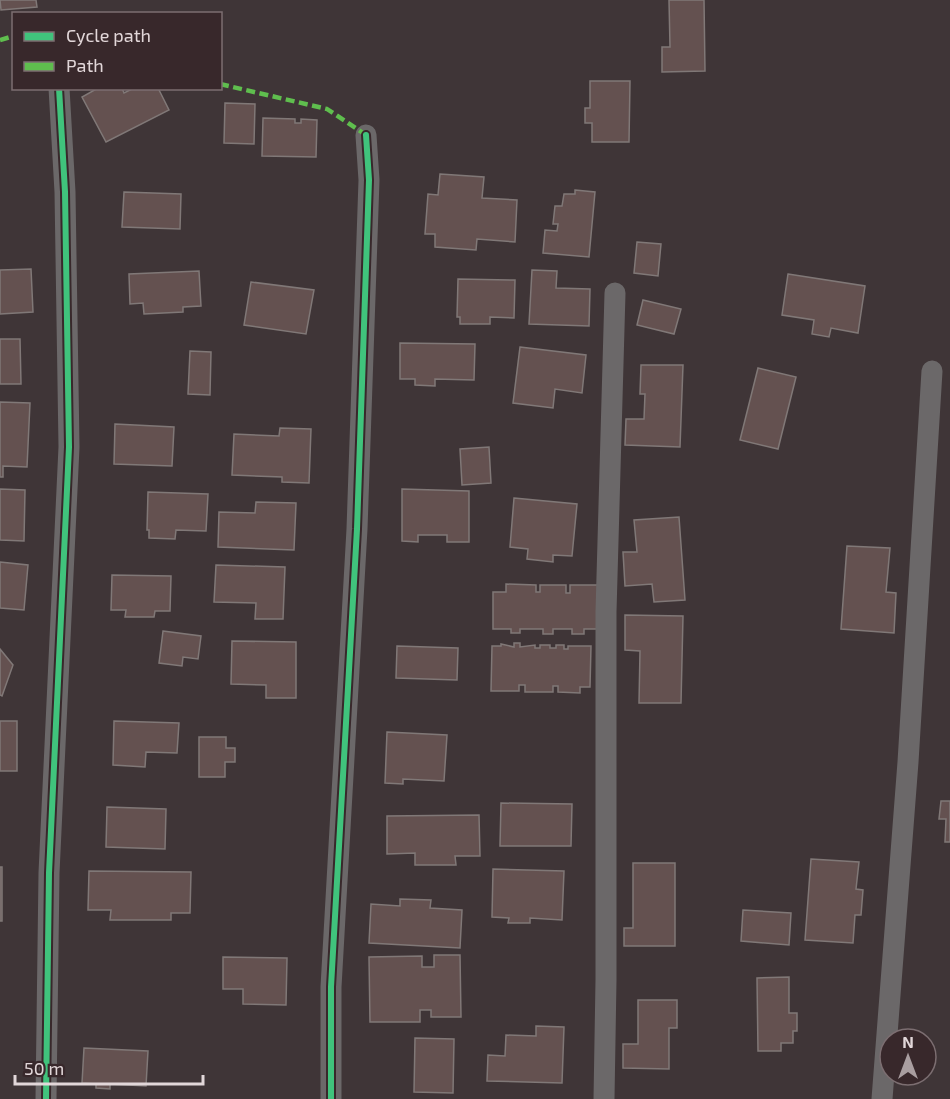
<svg xmlns="http://www.w3.org/2000/svg" width="950" height="1099" font-family="'Exo 2',sans-serif">
  <style>
    .building { fill: #645150; stroke: #807877; stroke-width: 1.5 }
    .lines { fill: none; stroke-linecap: round; stroke-linejoin: round }
    .minor { stroke: #6b6869; stroke-width: 21 }
    .quiet { stroke: #5fbe4e; stroke-width: 4.5; stroke-dasharray: 9 4.5; stroke-linecap: butt }
    .cycleway-casing { stroke: #38282b; stroke-width: 10 }
    .cycleway { stroke: #40c37c; stroke-width: 6 }
  </style>
  <rect width="100%" height="100%" fill="#3f3537"/>
  <g class="building">
    <path d="M 0,0 L 36,0 L 37,7 L 1,10 Z"/>
    <path d="M 669,0 L 704,0 L 705,71 L 662,72 L 662,47 L 670,47 Z"/>
    <path d="M 590,81 L 630,81 L 629,142 L 592,142 L 592,123 L 585,123 L 585,108 L 590,108 Z"/>
    <path d="M 98,88 L 122,88 L 124,93 L 134,88 L 158,88 L 169,110 L 106,142 L 82,97 Z"/>
    <path d="M 225,103 L 255,104 L 254,144 L 224,143 Z"/>
    <path d="M 263,118 L 295,119 L 295,123 L 301,123 L 301,119 L 317,120 L 316,157 L 262,156 Z"/>
    <path d="M 440,174 L 484,177 L 482,198 L 517,200 L 515,242 L 477,239 L 476,250 L 435,247 L 435,234 L 425,234 L 428,194 L 438,195 Z"/>
    <path d="M 575,190 L 595,192 L 589,257 L 543,253 L 545,230 L 557,231 L 558,224 L 553,224 L 555,206 L 562,206 L 564,194 L 575,194 Z"/>
    <path d="M 124,192 L 181,194 L 180,229 L 122,227 Z"/>
    <path d="M 637,242 L 661,244 L 658,276 L 634,273 Z"/>
    <path d="M 31,269 L 33,312 L 0,314 L 0,270 Z"/>
    <path d="M 532,270 L 557,271 L 556,288 L 590,289 L 589,326 L 529,324 Z"/>
    <path d="M 199,271 L 201,306 L 183,307 L 183,312 L 144,314 L 143,303 L 130,304 L 129,274 Z"/>
    <path d="M 788,274 L 865,286 L 858,333 L 831,328 L 829,337 L 812,334 L 814,320 L 782,315 Z"/>
    <path d="M 458,279 L 515,280 L 514,318 L 490,317 L 490,324 L 460,324 L 460,317 L 457,317 Z"/>
    <path d="M 251,282 L 314,290 L 306,334 L 244,325 Z"/>
    <path d="M 643,300 L 681,309 L 674,334 L 637,325 Z"/>
    <path d="M 0,339 L 20,339 L 21,384 L 0,384 Z"/>
    <path d="M 400,343 L 475,344 L 474,380 L 435,379 L 435,386 L 415,385 L 415,379 L 400,379 Z"/>
    <path d="M 520,347 L 586,355 L 582,393 L 555,389 L 553,408 L 513,403 Z"/>
    <path d="M 190,351 L 211,352 L 210,395 L 188,394 Z"/>
    <path d="M 641,365 L 683,365 L 680,447 L 625,445 L 626,419 L 644,419 L 645,394 L 640,394 Z"/>
    <path d="M 758,368 L 796,377 L 778,449 L 740,440 Z"/>
    <path d="M 0,402 L 30,403 L 27,467 L 3,466 L 3,477 L 0,477 Z"/>
    <path d="M 115,424 L 174,427 L 172,466 L 114,464 Z"/>
    <path d="M 280,428 L 311,429 L 309,483 L 282,482 L 282,477 L 232,475 L 234,434 L 279,436 Z"/>
    <path d="M 489,447 L 491,483 L 462,485 L 460,449 Z"/>
    <path d="M 0,489 L 25,490 L 24,541 L 0,540 Z"/>
    <path d="M 402,489 L 469,491 L 469,542 L 447,542 L 447,535 L 418,535 L 418,542 L 402,541 Z"/>
    <path d="M 148,492 L 208,494 L 206,531 L 176,530 L 175,539 L 149,538 L 149,530 L 147,530 Z"/>
    <path d="M 514,498 L 577,504 L 572,556 L 553,555 L 553,562 L 527,559 L 528,549 L 510,547 Z"/>
    <path d="M 256,502 L 296,503 L 294,550 L 218,547 L 219,512 L 255,513 Z"/>
    <path d="M 679,517 L 685,600 L 654,602 L 652,584 L 625,586 L 623,552 L 637,552 L 634,520 Z"/>
    <path d="M 847,546 L 890,548 L 886,592 L 896,593 L 894,633 L 841,629 Z"/>
    <path d="M 0,562 L 28,565 L 24,610 L 0,608 Z"/>
    <path d="M 216,565 L 285,567 L 283,619 L 255,619 L 256,603 L 214,602 Z"/>
    <path d="M 112,575 L 171,576 L 170,611 L 155,611 L 154,617 L 125,617 L 126,610 L 111,610 Z"/>
    <path d="M 506,584 L 536,585 L 536,592 L 540,592 L 540,585 L 566,585 L 566,593 L 570,593 L 570,585 L 598,585 L 598,629 L 584,629 L 584,634 L 572,634 L 572,629 L 553,629 L 553,634 L 543,634 L 543,629 L 520,629 L 520,633 L 511,633 L 511,629 L 493,629 L 493,592 L 506,592 Z"/>
    <path d="M 625,615 L 683,616 L 681,703 L 639,703 L 640,651 L 625,650 Z"/>
    <path d="M 163,631 L 201,636 L 198,659 L 183,657 L 182,666 L 159,663 Z"/>
    <path d="M 232,641 L 296,642 L 296,698 L 266,698 L 266,685 L 231,684 Z"/>
    <path d="M 514,643 L 520,643 L 520,647 L 535,645 L 535,648 L 540,648 L 540,645 L 550,645 L 550,648 L 556,648 L 556,645 L 564,645 L 564,649 L 568,649 L 568,646 L 591,646 L 590,687 L 580,687 L 580,693 L 558,692 L 558,686 L 553,686 L 553,692 L 525,692 L 525,685 L 519,685 L 519,691 L 491,691 L 492,646 L 501,646 L 501,644 L 514,647 Z"/>
    <path d="M 397,646 L 458,648 L 457,680 L 396,678 Z"/>
    <path d="M 0,649 L 13,665 L 2,696 L 0,695 Z"/>
    <rect x="0" y="721" width="17" height="50"/>
    <path d="M 114,721 L 179,723 L 177,753 L 146,752 L 145,767 L 113,765 Z"/>
    <path d="M 387,732 L 447,735 L 444,781 L 403,779 L 403,784 L 385,783 Z"/>
    <path d="M 199,737 L 226,737 L 226,748 L 235,748 L 235,762 L 225,762 L 225,777 L 199,777 Z"/>
    <path d="M 941,801 L 950,801 L 950,842 L 945,842 L 946,819 L 939,819 Z"/>
    <path d="M 501,803 L 572,804 L 571,846 L 500,846 Z"/>
    <path d="M 107,807 L 166,809 L 165,849 L 106,847 Z"/>
    <path d="M 479,815 L 480,856 L 455,856 L 456,865 L 415,865 L 415,853 L 387,854 L 387,816 Z"/>
    <path d="M 811,859 L 859,862 L 856,889 L 863,890 L 861,915 L 855,915 L 853,943 L 805,940 Z"/>
    <path d="M 633,863 L 675,863 L 675,946 L 624,946 L 624,928 L 633,928 Z"/>
    <rect x="0" y="867" width="2" height="54"/>
    <path d="M 493,869 L 564,871 L 562,920 L 530,918 L 530,923 L 508,923 L 509,918 L 492,917 Z"/>
    <path d="M 89,871 L 191,872 L 190,913 L 171,913 L 171,920 L 110,920 L 111,910 L 88,910 Z"/>
    <path d="M 400,899 L 431,900 L 430,908 L 462,910 L 460,948 L 369,943 L 371,904 L 400,906 Z"/>
    <path d="M 743,910 L 791,913 L 789,945 L 741,941 Z"/>
    <path d="M 434,955 L 460,955 L 461,1017 L 431,1017 L 431,1010 L 420,1010 L 420,1022 L 370,1022 L 369,957 L 422,956 L 422,967 L 434,967 Z"/>
    <path d="M 223,957 L 287,958 L 286,1005 L 243,1004 L 243,989 L 223,989 Z"/>
    <path d="M 789,977 L 789,1013 L 797,1013 L 797,1031 L 793,1031 L 793,1043 L 781,1043 L 781,1051 L 758,1051 L 757,978 Z"/>
    <path d="M 638,1000 L 677,1000 L 677,1028 L 669,1028 L 669,1069 L 623,1068 L 623,1044 L 638,1044 Z"/>
    <path d="M 536,1026 L 564,1027 L 562,1083 L 487,1081 L 488,1055 L 505,1056 L 506,1035 L 536,1036 Z"/>
    <path d="M 415,1038 L 454,1039 L 453,1093 L 414,1092 Z"/>
    <path d="M 84,1048 L 148,1051 L 146,1086 L 110,1084 L 110,1089 L 96,1088 L 96,1084 L 82,1083 Z"/>
  </g>
  <g class="lines">
    <g class="minor">
      <path d="M 46,1099 L 49,873 L 69,447 L 65,192 L 59,88"/>
      <path d="M 331,1099 L 331,987 L 357,529 L 369,180 L 366,135"/>
      <path d="M 604,1099 L 606,980 L 606,612 L 615,293"/>
      <path d="M 882,1099 L 908,762 L 932,371"/>
    </g>
    <g class="quiet">
      <path d="M 0,40 L 14,36"/>
      <path d="M 220,84 L 327,109 L 366,135"/>
    </g>
    <defs>
      <g id="cycleway">
        <path d="M 46,1099 L 49,873 L 69,447 L 65,192 L 59,88"/>
        <path d="M 331,1099 L 331,987 L 357,529 L 369,180 L 366,135"/>
      </g>
    </defs>
    <use href="#cycleway" class="cycleway-casing"/>
    <use href="#cycleway" class="cycleway"/>
  </g>
  <rect x="12" y="12" width="210" height="78" fill="#38282b" stroke="#7c6e71" stroke-width="1.5"/>
  <rect x="24" y="32" width="30" height="9" fill="#40c37c" stroke="#7c6e71" stroke-width="1.5"/>
  <text x="66" y="42" font-size="18" fill="#e2d7d9">Cycle path</text>
  <rect x="24" y="62" width="30" height="9" fill="#5fbe4e" stroke="#7c6e71" stroke-width="1.5"/>
  <text x="66" y="72" font-size="18" fill="#e2d7d9">Path</text>
  <g transform="translate(908 1057)"><circle r="28" fill="#38282b" stroke="#7c6e71" stroke-width="1.5"/>
  <path d="M0-4.5L10 22L0 15L-10 22Z" fill="#a99ea0"/>
  <text y="-9" font-size="16" font-weight="bold" text-anchor="middle" fill="#e2d7d9">N</text>
  </g>
  <path d="M15 1075v9h188v-9" fill="none" stroke="#e2d7d9" stroke-width="3"/>
  <text x="24" y="1075" font-size="18" fill="#e2d7d9" stroke="#38282b" stroke-width="4.5" paint-order="stroke">50 m</text>
</svg>
